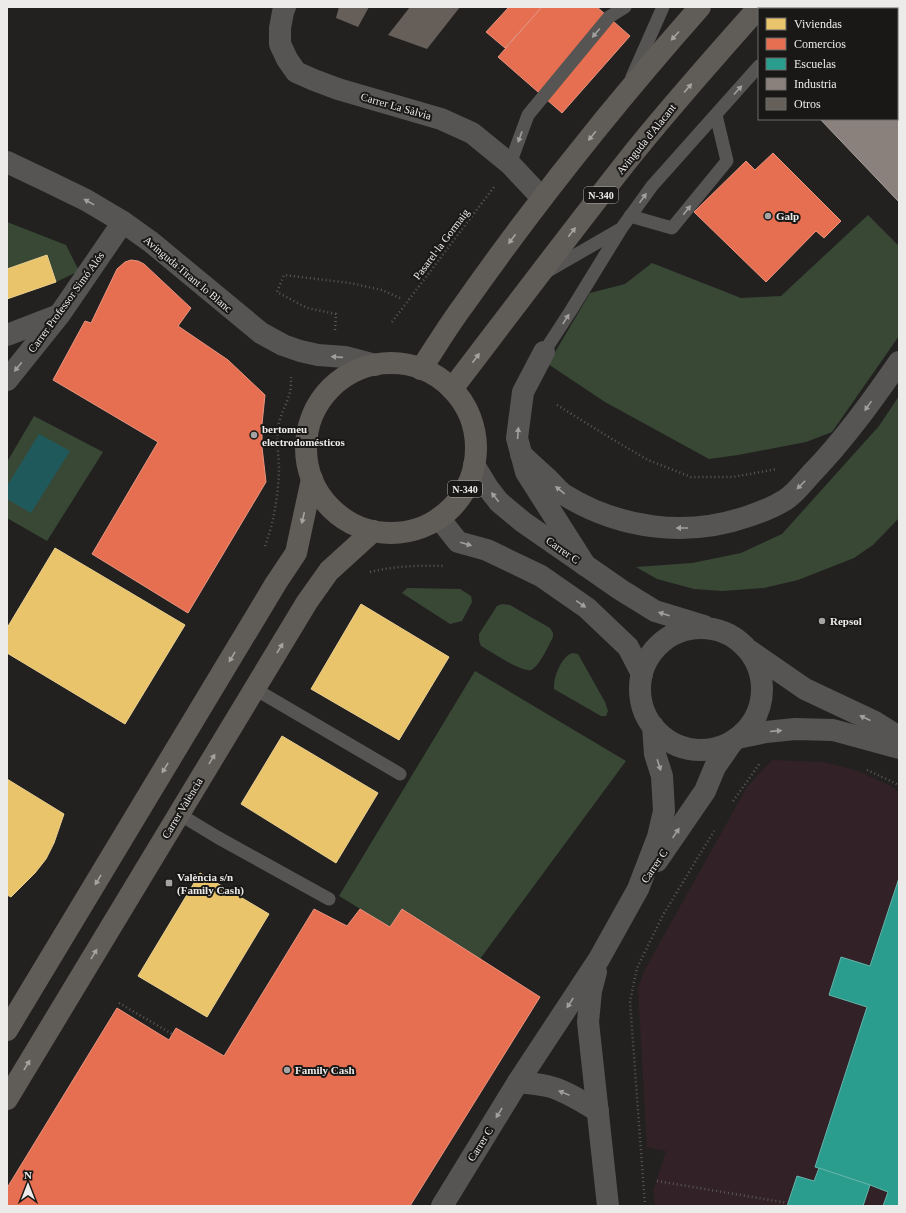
<svg xmlns="http://www.w3.org/2000/svg" width="906" height="1213" font-family="'Times New Roman',serif">
  <style>
    .education { fill: #322227 }
    .green { fill: #384835 }
    .water { fill: #20595c }
    .homes { fill: #e9c46a; stroke: #ead090 }
    .shops { fill: #e76f51; stroke: #e8947f }
    .schools { fill: #2a9d8f; stroke: #64b4aa }
    .industry { fill: #8a817c; stroke: #a7a19d }
    .building { fill: #665e58 }
    .lines { fill: none; stroke-linecap: round; stroke-linejoin: round }
    .path { stroke: #5a5958; stroke-width: 2.5; stroke-dasharray: 1 3; stroke-linecap: butt }
    .lane { stroke: #565554; stroke-width: 13 }
    .street { stroke: #565554; stroke-width: 22 }
    .secondary { stroke: #565554; stroke-width: 22 }
    .primary { stroke: #605c57; stroke-width: 22 }
    .oneway { fill: #a1a09f }
    .oneway2 { fill: #a6a4a0 }
    .poi-dot { fill: #a5a4a3; stroke: #191816; stroke-width: 1.5 }
    .labels { text-anchor: middle; dominant-baseline: central; stroke-width: 4; stroke-linejoin: round; paint-order: stroke }
    .shield { fill: #191816; stroke: #adacaa; stroke-width: 1 }
    .shield-label { font-size: 10px; font-weight: bold; fill: #ecebea }
    .street-label { font-size: 11px; fill: #ecebea; stroke: #191816 }
    .poi-label { font-size: 11px; font-weight: bold; fill: #ecebea; stroke: #191816; text-anchor: start }
  </style>
  <rect width="100%" height="100%" fill="#222120"/>
  <path class="education" d="M 772,760 L 823,762 L 855,770 L 891,786 L 899,792 L 899,1206 L 655,1206 L 653,1191 L 666,1151 L 647,1147 L 638,989 L 644,971 L 747,787 Z"/>
  <g class="green">
    <path d="M 868,215 L 899,246 L 899,336 L 832,432 L 806,442 L 738,455 L 709,459 L 605,402 L 548,364 L 590,293 L 625,284 L 652,263 L 741,298 L 781,296 Z"/>
    <path d="M 7,222 L 66,245 L 79,271 L 56,282 L 47,255 L 7,269 Z"/>
    <path d="M 899,396 L 899,518 L 873,545 L 854,558 L 798,580 L 764,588 L 722,591 L 694,589 L 657,579 L 636,567 L 692,563 L 741,553 L 782,534 L 879,426 Z"/>
    <path d="M 34,416 L 103,452 L 47,541 L 7,518 L 7,462 Z"/>
    <path d="M 407,588 L 460,589 L 471,596 L 472,602 L 462,621 L 450,624 L 402,593 Z"/>
    <path d="M 502,604 L 510,605 L 550,628 L 553,633 L 553,637 C 549,645 539,667 531,670 C 522,673 490,651 481,646 L 479,640 L 479,634 L 497,606 Z"/>
    <path d="M 572,653 L 578,654 L 605,702 L 608,711 L 606,716 L 601,716 L 554,689 C 553,678 561,657 572,653 Z"/>
    <path d="M 475,671 L 626,761 L 480,959 L 403,909 L 390,927 L 339,896 Z"/>
  </g>
  <path class="water" d="M 39,434 L 70,451 L 31,513 L 7,499 L 7,486 Z"/>
  <g class="homes">
    <path d="M 47,255 L 56,282 L 7,299 L 7,269 Z"/>
    <path d="M 55,548 L 185,625 L 125,724 L 7,653 L 7,628 Z"/>
    <path d="M 361,604 L 449,657 L 399,740 L 311,689 Z"/>
    <path d="M 282,736 L 378,793 L 336,863 L 241,804 Z"/>
    <path d="M 7,779 L 64,814 L 54,843 L 46,859 L 35,873 L 11,897 L 7,895 Z"/>
    <path d="M 200,873 L 269,914 L 207,1017 L 138,976 Z"/>
  </g>
  <g class="shops">
    <path d="M 509,7 L 542,7 L 505,48 L 486,32 Z"/>
    <path d="M 542,7 L 597,7 L 630,36 L 562,113 L 498,57 Z"/>
    <path d="M 773,153 L 841,221 L 824,238 L 816,231 L 766,282 L 694,212 L 746,161 L 755,170 Z"/>
    <path d="M 131,260 L 138,261 L 144,264 L 191,308 L 178,326 L 228,360 L 265,395 L 262,424 L 262,447 L 266,482 L 188,613 L 92,554 L 158,442 L 53,380 L 85,321 L 91,323 L 117,269 L 125,262 Z"/>
    <path d="M 314,909 L 347,926 L 360,909 L 390,927 L 402,909 L 540,997 L 410,1206 L 7,1206 L 7,1188 L 117,1008 L 169,1040 L 176,1028 L 224,1056 Z"/>
  </g>
  <g class="schools">
    <path d="M 899,878 L 899,1206 L 883,1206 L 888,1192 L 870,1185 L 815,1167 L 867,1007 L 829,995 L 841,957 L 870,966 Z"/>
    <path d="M 819,1168 L 870,1185 L 863,1206 L 787,1206 L 797,1176 L 814,1181 Z"/>
  </g>
  <path class="industry" d="M 899,26 L 899,202 L 820,119 L 897,119 L 897,28 Z"/>
  <g class="building">
    <path d="M 339,7 L 369,7 L 358,27 L 336,18 Z"/>
    <path d="M 410,7 L 460,7 L 427,49 L 388,35 Z"/>
  </g>
  <g class="lines">
    <g class="path">
      <path d="M 392,322 L 494,187"/>
      <path d="M 335,330 L 336,314 L 307,308 L 277,292 L 284,275 L 350,283 L 382,290 L 400,298"/>
      <path d="M 557,405 L 612,439 L 648,460 L 691,477 L 733,477 L 777,469"/>
      <path d="M 265,546 C 274,522 278,496 279,470 C 279,456 276,441 278,427 C 280,415 287,404 290,392 C 291,388 291,382 291,377"/>
      <path d="M 370,572 C 395,566 418,565 444,566"/>
      <path d="M 867,770 L 895,783 L 899,786"/>
      <path d="M 733,801 L 760,763"/>
      <path d="M 119,1003 L 172,1034"/>
      <path d="M 657,1181 L 788,1203"/>
      <path d="M 645,1206 L 630,1001 L 637,968 L 663,915 L 714,831"/>
    </g>
    <g class="lane">
      <path d="M 812,9 L 814,7"/>
      <path d="M 632,77 L 663,7"/>
      <path d="M 510,164 L 528,115 L 609,17 L 625,7"/>
      <path d="M 630,216 L 672,228 L 727,161 L 716,115"/>
      <path d="M 546,272 L 619,230"/>
      <path d="M 544,352 L 570,312 L 621,229 L 652,186 L 759,66"/>
      <path d="M 255,689 L 400,774"/>
      <path d="M 179,814 L 217,837 L 329,899"/>
    </g>
    <g class="street">
      <path d="M 285,7 L 283,12 L 280,28 L 280,44 L 287,59 L 296,72 L 314,80 L 338,89 L 441,119 L 472,133 L 510,164 L 542,198"/>
      <path d="M 7,335 L 59,315"/>
      <path d="M 544,352 L 523,392 L 517,438 L 526,472 L 585,565"/>
      <path d="M 7,380 L 60,314 L 123,222"/>
      <path d="M 521,454 C 530,463 539,471 548,479 C 553,484 558,490 563,494 C 619,529 687,538 749,516 C 761,512 774,507 785,500 C 795,494 803,483 811,474 C 844,440 872,401 899,362"/>
      <path d="M 657,861 L 705,791 L 715,767 L 733,741"/>
      <path d="M 596,972 L 591,991 L 588,1022 L 608,1206"/>
      <path d="M 518,1082 C 528,1083 537,1084 547,1086 C 565,1090 582,1102 598,1111"/>
      <path d="M 442,1206 L 518,1082 L 599,959 L 638,889 L 658,837 L 664,811 L 662,776 L 655,754 L 653,726"/>
    </g>
    <g class="secondary">
      <path d="M 7,162 L 49,182 L 86,200 L 123,222 L 151,242 L 261,333 L 283,345 L 300,351 L 318,355 L 345,357 L 375,365"/>
      <path d="M 474,465 L 488,488 L 499,502 L 523,522 L 621,590 L 655,611 L 704,626"/>
      <path d="M 439,518 L 458,542 L 487,550 L 541,576 L 587,608 L 628,647 L 642,674"/>
      <circle cx="701" cy="689" r="61"/>
      <path d="M 750,651 L 805,689 L 875,722 L 899,737"/>
      <path d="M 737,738 L 766,732 L 795,729 L 833,730 L 899,748"/>
    </g>
    <g class="primary">
      <circle cx="391" cy="448" r="85"/>
      <path d="M 421,369 C 435,348 448,326 463,306 C 536,202 616,102 700,7"/>
      <path d="M 452,389 C 510,313 568,236 627,161 C 669,108 714,58 759,7"/>
      <path d="M 7,1030 L 276,583 L 296,553 L 312,479"/>
      <path d="M 7,1099 L 307,602 L 329,571 L 373,531"/>
    </g>
  </g>
  <defs><path id="oneway-solid" d="M-6-.8H1V-3.2L6.5 0L1 3.2V.8H-6Z"/></defs>
  <g class="oneway">
    <use href="#oneway-solid" transform="translate(596 33) rotate(130)"/>
    <use href="#oneway-solid" transform="translate(738 90) rotate(-48)"/>
    <use href="#oneway-solid" transform="translate(520 137) rotate(110)"/>
    <use href="#oneway-solid" transform="translate(643 198) rotate(-54)"/>
    <use href="#oneway-solid" transform="translate(89 202) rotate(-151)"/>
    <use href="#oneway-solid" transform="translate(687 210) rotate(-51)"/>
    <use href="#oneway-solid" transform="translate(566 319) rotate(-57)"/>
    <use href="#oneway-solid" transform="translate(337 357) rotate(-176)"/>
    <use href="#oneway-solid" transform="translate(18 367) rotate(129)"/>
    <use href="#oneway-solid" transform="translate(868 406) rotate(125)"/>
    <use href="#oneway-solid" transform="translate(518 433) rotate(-86)"/>
    <use href="#oneway-solid" transform="translate(801 485) rotate(135)"/>
    <use href="#oneway-solid" transform="translate(560 490) rotate(-141)"/>
    <use href="#oneway-solid" transform="translate(495 497) rotate(-128)"/>
    <use href="#oneway-solid" transform="translate(682 528) rotate(180)"/>
    <use href="#oneway-solid" transform="translate(466 544) rotate(16)"/>
    <use href="#oneway-solid" transform="translate(581 604) rotate(35)"/>
    <use href="#oneway-solid" transform="translate(664 614) rotate(-163)"/>
    <use href="#oneway-solid" transform="translate(865 718) rotate(-155)"/>
    <use href="#oneway-solid" transform="translate(776 731) rotate(-5)"/>
    <use href="#oneway-solid" transform="translate(659 765) rotate(72)"/>
    <use href="#oneway-solid" transform="translate(676 833) rotate(-56)"/>
    <use href="#oneway-solid" transform="translate(570 1003) rotate(123)"/>
    <use href="#oneway-solid" transform="translate(564 1093) rotate(-158)"/>
    <use href="#oneway-solid" transform="translate(499 1113) rotate(122)"/>
  </g>
  <g class="oneway2">
    <use href="#oneway-solid" transform="translate(675 36) rotate(132)"/>
    <use href="#oneway-solid" transform="translate(688 88) rotate(-50)"/>
    <use href="#oneway-solid" transform="translate(592 136) rotate(129)"/>
    <use href="#oneway-solid" transform="translate(572 232) rotate(-52)"/>
    <use href="#oneway-solid" transform="translate(512 239) rotate(127)"/>
    <use href="#oneway-solid" transform="translate(476 358) rotate(-53)"/>
    <use href="#oneway-solid" transform="translate(303 518) rotate(103)"/>
    <use href="#oneway-solid" transform="translate(280 648) rotate(-59)"/>
    <use href="#oneway-solid" transform="translate(232 657) rotate(121)"/>
    <use href="#oneway-solid" transform="translate(212 759) rotate(-59)"/>
    <use href="#oneway-solid" transform="translate(165 768) rotate(121)"/>
    <use href="#oneway-solid" transform="translate(98 880) rotate(121)"/>
    <use href="#oneway-solid" transform="translate(94 954) rotate(-59)"/>
    <use href="#oneway-solid" transform="translate(27 1065) rotate(-59)"/>
  </g>
  <g class="poi-dot">
    <circle cx="768" cy="216" r="4"/>
    <circle cx="254" cy="435" r="4"/>
    <circle cx="822" cy="621" r="4"/>
    <rect x="165" y="879" width="8" height="8" rx="2"/>
    <circle cx="287" cy="1070" r="4"/>
  </g>
  <g class="labels">
    <g class="shield">
      <rect x="584" y="187" width="34" height="16" rx="3"/>
      <rect x="448" y="481" width="34" height="16" rx="3"/>
    </g>
    <g class="shield-label">
      <text x="601" y="195">N-340</text>
      <text x="465" y="489">N-340</text>
    </g>
    <g class="street-label">
      <text transform="translate(396 106) rotate(16)">Carrer La Sàlvia</text>
      <text transform="translate(646 139) rotate(-51)">Avinguda d'Alacant</text>
      <text transform="translate(441 244) rotate(-53)">Pasarel·la Gormaig</text>
      <text transform="translate(188 274) rotate(40)">Avinguda Tirant lo Blanc</text>
      <text transform="translate(66 302) rotate(-54)">Carrer Professor Simó Alós</text>
      <text transform="translate(563 550) rotate(35)">Carrer C</text>
      <text transform="translate(182 808) rotate(-59)">Carrer València</text>
      <text transform="translate(654 866) rotate(-56)">Carrer C</text>
      <text transform="translate(480 1144) rotate(-58)">Carrer C</text>
    </g>
    <g class="poi-label">
      <text x="776" y="216">Galp</text>
      <text x="262" y="429">bertomeu<tspan x="262" dy="13">electrodomésticos</tspan></text>
      <text x="830" y="621">Repsol</text>
      <text x="177" y="877">València s/n<tspan x="177" dy="13">(Family Cash)</tspan></text>
      <text x="295" y="1070">Family Cash</text>
    </g>
  </g>
  <rect width="906" height="1213" fill="none" stroke="#ecebea" stroke-width="16"/>
  <rect x="758" y="8" width="140" height="112" fill="#191816" stroke="#6d6c6b"/>
  <rect x="766" y="18" width="20" height="12" fill="#e9c46a" stroke="#6d6c6b"/>
  <text x="794" y="28" font-size="12" fill="#ecebea">Viviendas</text>
  <rect x="766" y="38" width="20" height="12" fill="#e76f51" stroke="#6d6c6b"/>
  <text x="794" y="48" font-size="12" fill="#ecebea">Comercios</text>
  <rect x="766" y="58" width="20" height="12" fill="#2a9d8f" stroke="#6d6c6b"/>
  <text x="794" y="68" font-size="12" fill="#ecebea">Escuelas</text>
  <rect x="766" y="78" width="20" height="12" fill="#8a817c" stroke="#6d6c6b"/>
  <text x="794" y="88" font-size="12" fill="#ecebea">Industria</text>
  <rect x="766" y="98" width="20" height="12" fill="#665e58" stroke="#6d6c6b"/>
  <text x="794" y="108" font-size="12" fill="#ecebea">Otros</text>
  <g transform="translate(28 1185)" stroke="#191816" stroke-width="3" paint-order="stroke">
  <path d="M0-3L7 15L0 10L-7 15Z" fill="#ecebea"/>
  <text y="-6" font-size="11" font-weight="bold" text-anchor="middle" fill="#ecebea">N</text>
  </g>
</svg>
